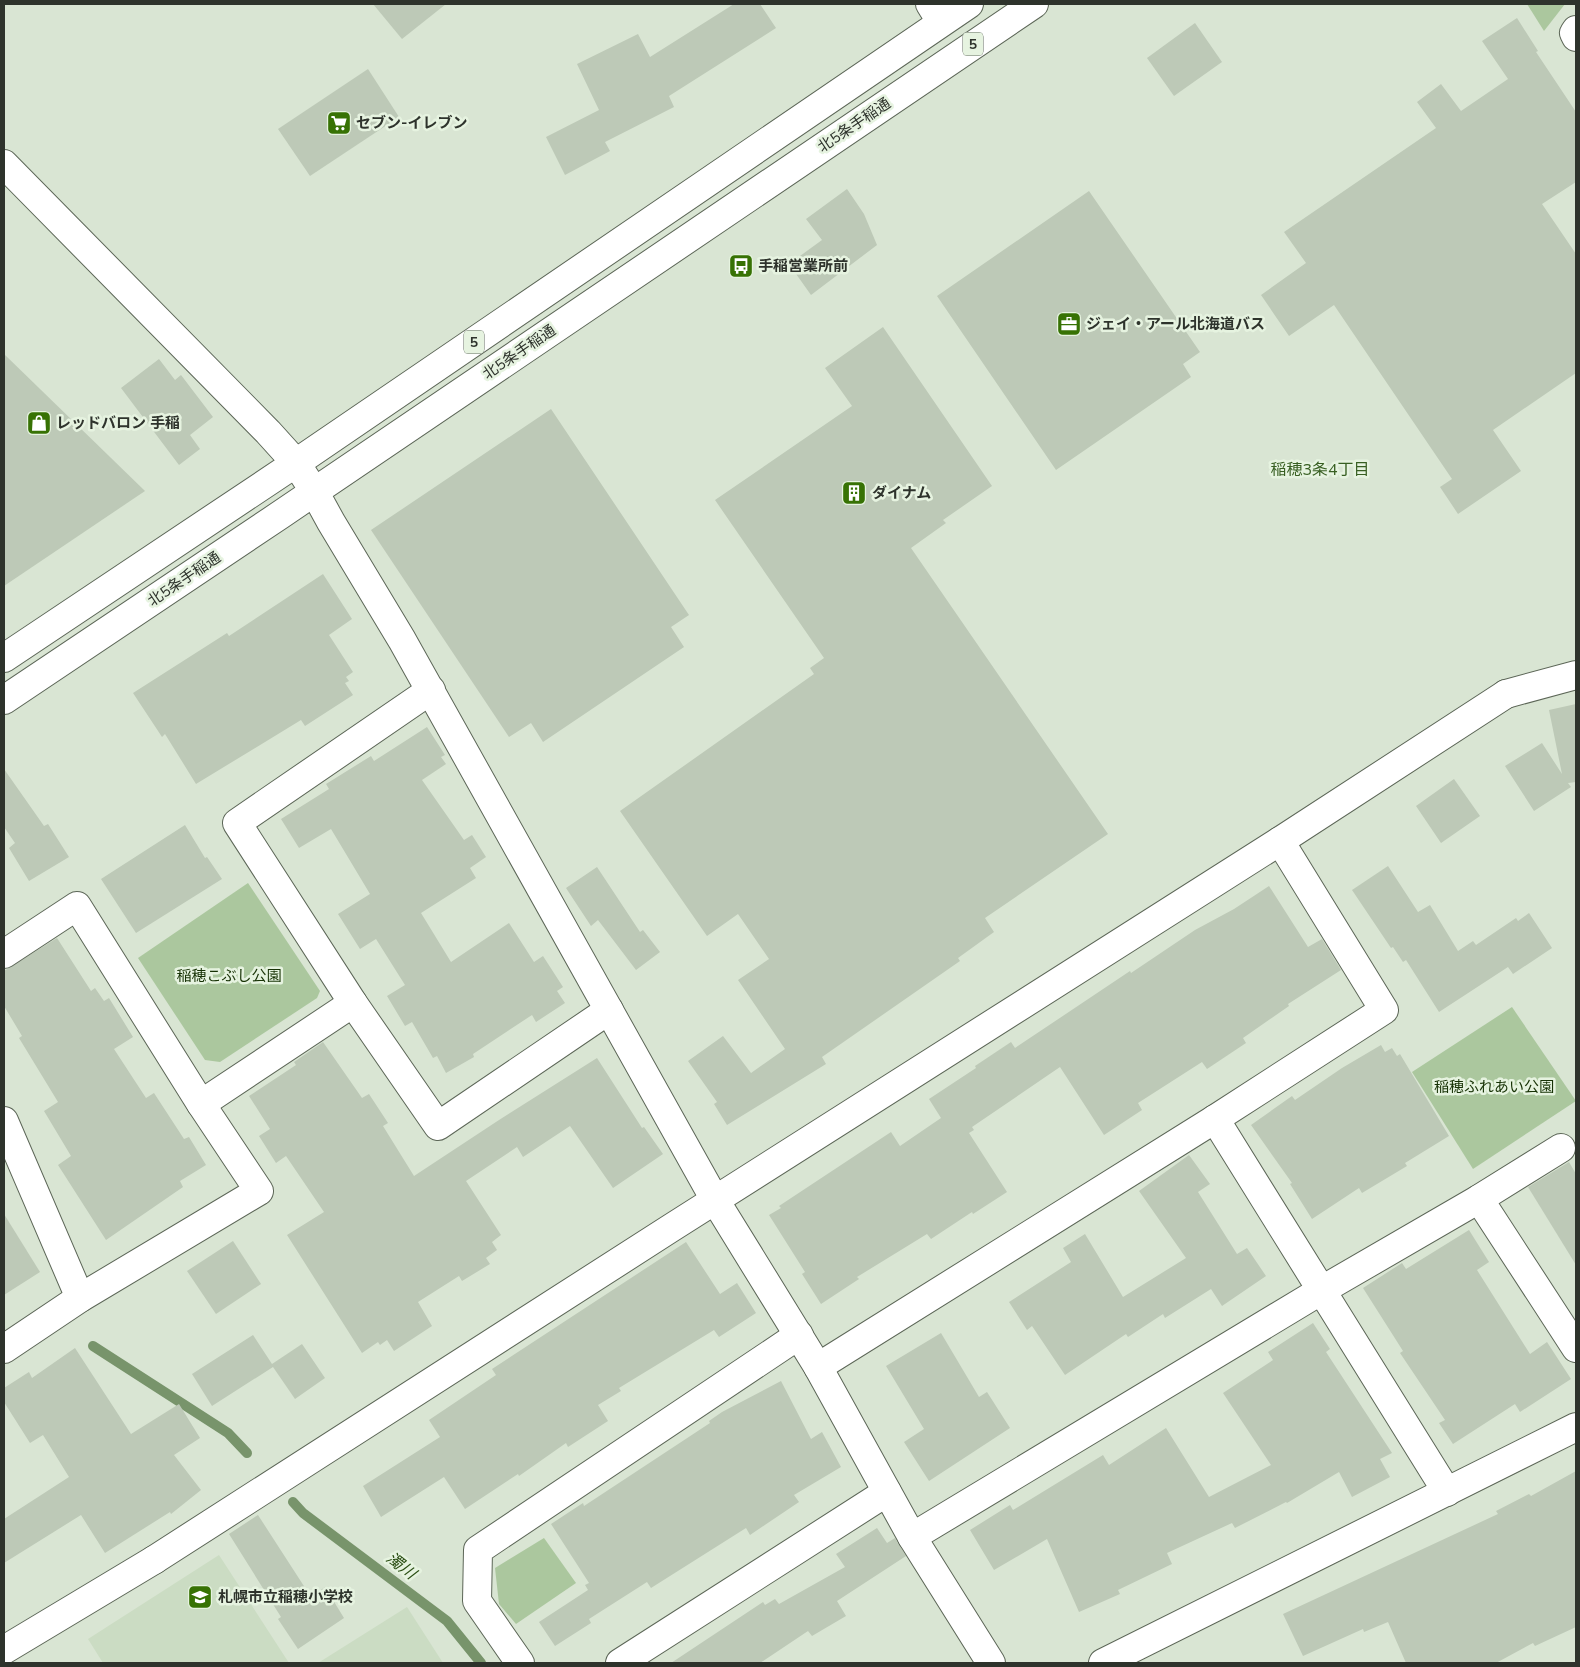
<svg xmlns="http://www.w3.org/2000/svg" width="1580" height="1667" font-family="'Nunito Sans','Noto Sans JP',sans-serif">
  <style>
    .built { fill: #cbdcc3 }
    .green { fill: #abc79e }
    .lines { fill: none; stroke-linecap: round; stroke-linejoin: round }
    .stream { stroke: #78946b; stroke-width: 10 }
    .building { fill: #bdc9b7 }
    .minor-casing { stroke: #5c6657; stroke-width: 30 }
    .tertiary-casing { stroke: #5c6657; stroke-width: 30 }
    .trunk-casing { stroke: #5c6657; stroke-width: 30 }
    .minor { stroke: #fff; stroke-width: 28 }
    .tertiary { stroke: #fff; stroke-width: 28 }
    .trunk { stroke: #fff; stroke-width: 28 }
    .labels { text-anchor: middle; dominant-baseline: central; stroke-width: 5; stroke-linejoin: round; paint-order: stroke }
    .shield { fill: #e6f3e0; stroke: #656d62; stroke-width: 1 }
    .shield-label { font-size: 14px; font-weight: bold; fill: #2e332c }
    .poi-label { font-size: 15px; font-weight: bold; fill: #2e332c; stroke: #e6f3e0; text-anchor: start }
    .street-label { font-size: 15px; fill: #2e332c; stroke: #e6f3e0 }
    .park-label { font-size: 15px; fill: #173205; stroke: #e6f3e0 }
    .neighbourhood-label { font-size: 16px; fill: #385f22; stroke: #e6f3e0 }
    .water-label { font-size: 16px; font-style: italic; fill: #2a4e13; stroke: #e6f3e0 }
  </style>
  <rect width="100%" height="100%" fill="#d9e5d3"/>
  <g class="built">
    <path d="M 219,1555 L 289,1663 L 103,1663 L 88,1639 Z"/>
    <path d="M 407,1607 L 443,1663 L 318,1663 Z"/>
  </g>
  <g class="green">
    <path d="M 1527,4 L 1565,4 L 1544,31 Z"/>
    <path d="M 248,883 L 320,991 L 317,998 L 220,1062 L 205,1060 L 138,958 Z"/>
    <path d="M 1512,1007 L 1576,1101 L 1473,1169 L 1412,1072 Z"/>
    <path d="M 544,1538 L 576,1583 L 516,1624 L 499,1604 L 495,1568 Z"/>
  </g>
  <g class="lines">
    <g class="stream">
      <path d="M 93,1346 L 228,1433 L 247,1453"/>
      <path d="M 293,1502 L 303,1513 L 447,1621 L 481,1663"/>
    </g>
  </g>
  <g class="building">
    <path d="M 373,4 L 446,4 L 402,39 Z"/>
    <path d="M 734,4 L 760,4 L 776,28 L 669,96 L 674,107 L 605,142 L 610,151 L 565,175 L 546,137 L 599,110 L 577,64 L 638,34 L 650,57 Z"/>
    <path d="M 1517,18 L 1538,51 L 1536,52 L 1576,112 L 1576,182 L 1542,204 L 1576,254 L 1576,373 L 1493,430 L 1521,471 L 1458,514 L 1440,487 L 1452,479 L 1334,305 L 1289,336 L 1261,295 L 1306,263 L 1284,232 L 1436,128 L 1417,102 L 1441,84 L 1461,111 L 1508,79 L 1482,41 Z"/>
    <path d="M 1195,23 L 1222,62 L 1174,96 L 1147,58 Z"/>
    <path d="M 368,69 L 399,117 L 310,176 L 278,129 Z"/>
    <path d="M 847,189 L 864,214 L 877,245 L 811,295 L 789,264 L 822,240 L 806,219 Z"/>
    <path d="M 1089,191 L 1200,352 L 1183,364 L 1191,377 L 1056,470 L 937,296 Z"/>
    <path d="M 883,327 L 992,486 L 943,520 L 946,523 L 911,548 L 1108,834 L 985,918 L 994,932 L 958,958 L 960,961 L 822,1057 L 826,1064 L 727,1125 L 714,1104 L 717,1102 L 688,1061 L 723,1036 L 751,1073 L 785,1049 L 738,980 L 769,959 L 738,914 L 707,936 L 620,811 L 814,674 L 810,668 L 824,658 L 715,500 L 852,406 L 825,368 Z"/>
    <path d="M 4,354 L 145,491 L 4,586 Z"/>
    <path d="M 159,359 L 175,380 L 181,375 L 213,417 L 190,435 L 200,449 L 179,465 L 121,388 Z"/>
    <path d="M 551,409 L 689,615 L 671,627 L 684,647 L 543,742 L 531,723 L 509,737 L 371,530 Z"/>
    <path d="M 323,574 L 352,619 L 329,635 L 353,672 L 346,677 L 349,681 L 345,683 L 353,695 L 305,726 L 301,720 L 196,784 L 165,734 L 162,737 L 133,693 L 227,633 L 229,636 Z"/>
    <path d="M 1576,704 L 1576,782 L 1568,783 L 1571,787 L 1534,811 L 1505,766 L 1542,743 L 1562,774 L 1549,710 Z"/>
    <path d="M 427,727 L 445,755 L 441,757 L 446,764 L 422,780 L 464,840 L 472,835 L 486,857 L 470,868 L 476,878 L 421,913 L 451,962 L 509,923 L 534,962 L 543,956 L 563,987 L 557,991 L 565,1003 L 536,1022 L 532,1015 L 473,1054 L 474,1057 L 446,1073 L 437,1056 L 433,1058 L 412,1022 L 405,1026 L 387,996 L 405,985 L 376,939 L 360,949 L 338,914 L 370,894 L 331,829 L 299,848 L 281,819 L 329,789 L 326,784 L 371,756 L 374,761 Z"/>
    <path d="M 4,769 L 44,826 L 48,824 L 69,857 L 29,881 L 9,848 L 15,843 L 4,827 Z"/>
    <path d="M 1454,779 L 1480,816 L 1441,843 L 1416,806 Z"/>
    <path d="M 185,825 L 205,858 L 207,857 L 222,879 L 136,933 L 101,879 Z"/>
    <path d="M 1388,866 L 1418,912 L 1430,905 L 1458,951 L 1473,941 L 1476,945 L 1516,918 L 1518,921 L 1529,913 L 1552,948 L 1513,974 L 1508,967 L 1439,1012 L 1406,960 L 1403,962 L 1393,947 L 1391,948 L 1352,890 Z"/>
    <path d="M 597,867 L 640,932 L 643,930 L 660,952 L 636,970 L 598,920 L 591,926 L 566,888 Z"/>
    <path d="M 1269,886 L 1308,947 L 1322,939 L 1341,970 L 1288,1004 L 1289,1006 L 1243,1038 L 1246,1043 L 1207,1069 L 1202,1062 L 1138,1103 L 1142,1110 L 1104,1135 L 1060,1067 L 972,1127 L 974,1130 L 969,1133 L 1007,1192 L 973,1214 L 972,1212 L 931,1239 L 927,1234 L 857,1277 L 859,1279 L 821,1304 L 802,1274 L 805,1272 L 769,1215 L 781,1208 L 779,1206 L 891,1132 L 900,1146 L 941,1118 L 929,1099 L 976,1068 L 975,1066 L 1011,1042 L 1015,1048 L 1130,971 L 1131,973 L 1195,930 L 1234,909 Z"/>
    <path d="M 57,938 L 91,991 L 95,988 L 104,1001 L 109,998 L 133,1037 L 114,1049 L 146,1098 L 154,1093 L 184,1139 L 189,1137 L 206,1165 L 180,1181 L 183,1187 L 106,1240 L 58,1165 L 71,1156 L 44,1111 L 58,1102 L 19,1038 L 22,1036 L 4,1006 L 4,971 Z"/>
    <path d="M 323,1042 L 362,1098 L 369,1094 L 388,1123 L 383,1126 L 414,1176 L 499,1120 L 597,1058 L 642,1128 L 644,1127 L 663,1154 L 613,1188 L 570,1126 L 523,1157 L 517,1147 L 466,1181 L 501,1235 L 492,1242 L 497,1250 L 486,1258 L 490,1264 L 462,1281 L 459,1276 L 418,1302 L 432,1326 L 394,1351 L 387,1340 L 380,1345 L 378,1342 L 362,1353 L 287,1235 L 324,1212 L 286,1156 L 276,1163 L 259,1136 L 270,1129 L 249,1096 L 296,1065 L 294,1062 Z"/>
    <path d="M 1381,1045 L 1385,1052 L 1392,1048 L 1397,1056 L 1400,1054 L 1449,1136 L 1405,1163 L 1407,1166 L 1362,1193 L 1359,1188 L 1312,1219 L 1290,1184 L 1292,1183 L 1251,1125 L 1292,1096 L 1295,1100 L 1342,1068 Z"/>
    <path d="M 1189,1155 L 1210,1184 L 1198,1192 L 1237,1254 L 1247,1248 L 1266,1276 L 1222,1306 L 1211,1289 L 1165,1318 L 1163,1314 L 1128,1337 L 1126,1334 L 1065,1375 L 1032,1326 L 1027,1330 L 1009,1302 L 1071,1262 L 1063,1248 L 1085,1234 L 1123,1297 L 1186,1258 L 1139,1191 Z"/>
    <path d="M 1569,1162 L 1576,1174 L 1576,1265 L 1528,1187 Z"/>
    <path d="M 4,1214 L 40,1272 L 4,1295 Z"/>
    <path d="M 1469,1230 L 1489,1262 L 1477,1270 L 1530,1354 L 1547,1342 L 1571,1379 L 1520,1412 L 1515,1404 L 1453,1444 L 1439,1423 L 1445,1420 L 1400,1353 L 1403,1351 L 1363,1288 L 1402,1263 L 1406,1269 Z"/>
    <path d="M 233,1241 L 261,1284 L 216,1314 L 187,1271 Z"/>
    <path d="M 686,1242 L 720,1294 L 737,1283 L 756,1313 L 719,1337 L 714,1330 L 619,1388 L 621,1391 L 598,1405 L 608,1421 L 568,1447 L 566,1443 L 519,1476 L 518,1474 L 465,1509 L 444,1477 L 381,1517 L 363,1486 L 440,1437 L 429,1420 L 496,1375 L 492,1369 Z"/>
    <path d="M 1313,1323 L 1330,1349 L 1326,1352 L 1392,1453 L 1380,1459 L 1390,1477 L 1352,1497 L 1339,1472 L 1287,1503 L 1286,1502 L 1235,1528 L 1232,1523 L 1167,1553 L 1172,1564 L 1118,1590 L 1120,1594 L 1079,1612 L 1047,1539 L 994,1570 L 970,1530 L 1010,1505 L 1013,1510 L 1103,1455 L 1109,1465 L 1166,1428 L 1209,1497 L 1271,1465 L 1223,1393 L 1273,1360 L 1268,1352 Z"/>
    <path d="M 941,1333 L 979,1397 L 987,1392 L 1010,1428 L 929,1481 L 904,1442 L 924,1429 L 886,1366 Z"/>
    <path d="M 253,1335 L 272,1364 L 302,1344 L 325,1378 L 295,1399 L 273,1367 L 212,1406 L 192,1374 Z"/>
    <path d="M 75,1348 L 131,1434 L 179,1404 L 200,1438 L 174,1455 L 201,1490 L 171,1514 L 170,1512 L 105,1553 L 81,1515 L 4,1563 L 4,1519 L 69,1477 L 43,1435 L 30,1443 L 4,1402 L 4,1388 L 29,1372 L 32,1378 Z"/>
    <path d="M 781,1381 L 811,1439 L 822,1432 L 841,1467 L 794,1495 L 799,1502 L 750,1535 L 746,1528 L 651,1588 L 647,1582 L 589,1619 L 591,1623 L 555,1646 L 539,1622 L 588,1590 L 585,1585 L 589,1583 L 551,1524 L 583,1503 L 584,1506 L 710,1423 L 709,1421 L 722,1412 Z"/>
    <path d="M 1576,1471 L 1576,1627 L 1535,1646 L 1533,1643 L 1496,1663 L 1406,1663 L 1388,1622 L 1364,1632 L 1363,1629 L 1303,1656 L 1283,1614 L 1498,1514 L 1496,1511 L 1529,1494 L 1531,1496 Z"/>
    <path d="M 258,1515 L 311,1597 L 325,1587 L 344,1618 L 298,1649 L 278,1619 L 281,1617 L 229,1534 Z"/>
    <path d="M 877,1528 L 887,1543 L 895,1538 L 906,1556 L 837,1601 L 846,1616 L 812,1636 L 808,1631 L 760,1663 L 671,1663 L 763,1602 L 765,1605 L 775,1599 L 779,1604 L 845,1567 L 836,1554 Z"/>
  </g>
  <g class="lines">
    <defs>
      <g id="minor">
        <path d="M 930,4 L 941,22"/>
        <path d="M 1576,30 L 1574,33 L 1576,37"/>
        <path d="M 4,164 L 268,432 L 296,463 L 314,491 L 331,522 L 402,640 L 715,1200 L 818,1367 L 912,1537 L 991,1663"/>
        <path d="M 431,690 L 237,823 L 353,1003 L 438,1126 L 609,1010"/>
        <path d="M 4,954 L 77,906 L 201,1104 L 259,1191 L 80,1298 L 4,1349"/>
        <path d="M 201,1104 L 353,1003"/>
        <path d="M 1215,1119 L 1447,1492"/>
        <path d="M 4,1121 L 80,1298"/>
        <path d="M 1479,1199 L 1576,1348"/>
        <path d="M 818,1367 L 1215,1119 L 1384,1010 L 1280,841"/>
        <path d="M 912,1537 L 1322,1290 L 1479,1199 L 1561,1148"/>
        <path d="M 154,1560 L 671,1228 L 1280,841 L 1506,694"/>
        <path d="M 520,1663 L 477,1601 L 478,1550 L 799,1335"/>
        <path d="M 620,1663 L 887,1492"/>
        <path d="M 1103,1663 L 1576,1427"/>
      </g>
      <g id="tertiary">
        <path d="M 1506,694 L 1576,675"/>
        <path d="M 4,1650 L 154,1560"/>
      </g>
      <g id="trunk">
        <path d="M 4,658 L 296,463 L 969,4"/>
        <path d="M 4,700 L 280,515 L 1034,4"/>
      </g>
    </defs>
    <use href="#minor" class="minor-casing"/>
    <use href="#tertiary" class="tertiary-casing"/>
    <use href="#trunk" class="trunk-casing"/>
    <use href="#minor" class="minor"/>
    <use href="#tertiary" class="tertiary"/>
    <use href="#trunk" class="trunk"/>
  </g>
  <defs>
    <symbol id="supermarket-square" viewBox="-11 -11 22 22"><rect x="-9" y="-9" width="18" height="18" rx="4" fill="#377204" stroke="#e6f3e0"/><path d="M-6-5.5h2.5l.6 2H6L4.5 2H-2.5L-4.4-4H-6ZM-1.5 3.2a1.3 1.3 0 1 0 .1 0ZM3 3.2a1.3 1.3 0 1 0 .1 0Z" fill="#fff"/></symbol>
    <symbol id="bus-square" viewBox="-11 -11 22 22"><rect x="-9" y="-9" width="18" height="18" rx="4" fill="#377204" stroke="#e6f3e0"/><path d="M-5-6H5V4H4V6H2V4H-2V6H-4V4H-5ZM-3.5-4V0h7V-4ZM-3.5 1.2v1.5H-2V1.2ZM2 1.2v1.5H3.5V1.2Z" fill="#fff"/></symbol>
    <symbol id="office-square" viewBox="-11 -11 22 22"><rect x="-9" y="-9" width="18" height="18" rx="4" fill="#377204" stroke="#e6f3e0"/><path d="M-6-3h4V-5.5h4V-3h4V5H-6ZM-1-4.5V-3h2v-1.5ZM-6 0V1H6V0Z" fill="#fff"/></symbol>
    <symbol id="shop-square" viewBox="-11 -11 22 22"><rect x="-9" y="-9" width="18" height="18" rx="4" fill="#377204" stroke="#e6f3e0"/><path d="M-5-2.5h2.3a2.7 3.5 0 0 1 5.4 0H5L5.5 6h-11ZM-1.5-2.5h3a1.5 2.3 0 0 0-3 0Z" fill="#fff"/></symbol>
    <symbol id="building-square" viewBox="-11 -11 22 22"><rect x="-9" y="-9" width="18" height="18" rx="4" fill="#377204" stroke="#e6f3e0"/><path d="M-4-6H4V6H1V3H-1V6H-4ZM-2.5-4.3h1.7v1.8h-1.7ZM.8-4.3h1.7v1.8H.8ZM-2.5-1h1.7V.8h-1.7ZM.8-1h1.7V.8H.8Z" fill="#fff"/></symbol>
    <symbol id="school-square" viewBox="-11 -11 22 22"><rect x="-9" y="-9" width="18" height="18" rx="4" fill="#377204" stroke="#e6f3e0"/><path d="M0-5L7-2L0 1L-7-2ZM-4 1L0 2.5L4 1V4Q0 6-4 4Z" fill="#fff"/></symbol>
  </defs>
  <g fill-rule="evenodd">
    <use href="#supermarket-square" x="325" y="109" width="28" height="28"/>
    <use href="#bus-square" x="727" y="252" width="28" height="28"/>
    <use href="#office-square" x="1055" y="310" width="28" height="28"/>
    <use href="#shop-square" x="25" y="409" width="28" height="28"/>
    <use href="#building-square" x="840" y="479" width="28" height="28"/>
    <use href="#school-square" x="186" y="1583" width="28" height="28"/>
  </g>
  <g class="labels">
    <g class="shield">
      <rect x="963" y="32.5" width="20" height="23" rx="4"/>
      <rect x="464" y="330.5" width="20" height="23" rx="4"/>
    </g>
    <g class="shield-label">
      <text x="973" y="44">5</text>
      <text x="474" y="342">5</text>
    </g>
    <g class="poi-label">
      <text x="356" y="123">セブン-イレブン</text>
      <text x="758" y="266">手稲営業所前</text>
      <text x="1086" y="324">ジェイ・アール北海道バス</text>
      <text x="56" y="423">レッドバロン 手稲</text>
      <text x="872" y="493">ダイナム</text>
      <text x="218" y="1597">札幌市立稲穂小学校</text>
    </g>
    <g class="street-label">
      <text transform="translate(854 125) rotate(-34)">北5条手稲通</text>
      <text transform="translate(519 352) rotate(-34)">北5条手稲通</text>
      <text transform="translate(184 579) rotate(-34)">北5条手稲通</text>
    </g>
    <g class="park-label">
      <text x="229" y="976">稲穂こぶし公園</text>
      <text x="1494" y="1087">稲穂ふれあい公園</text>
    </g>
    <g class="neighbourhood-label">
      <text x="1320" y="470">稲穂3条4丁目</text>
    </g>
    <g class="water-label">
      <text transform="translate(401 1566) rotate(38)">濁川</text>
    </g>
  </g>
  <rect width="1580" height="1667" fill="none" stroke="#2e332c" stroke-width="10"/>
</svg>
